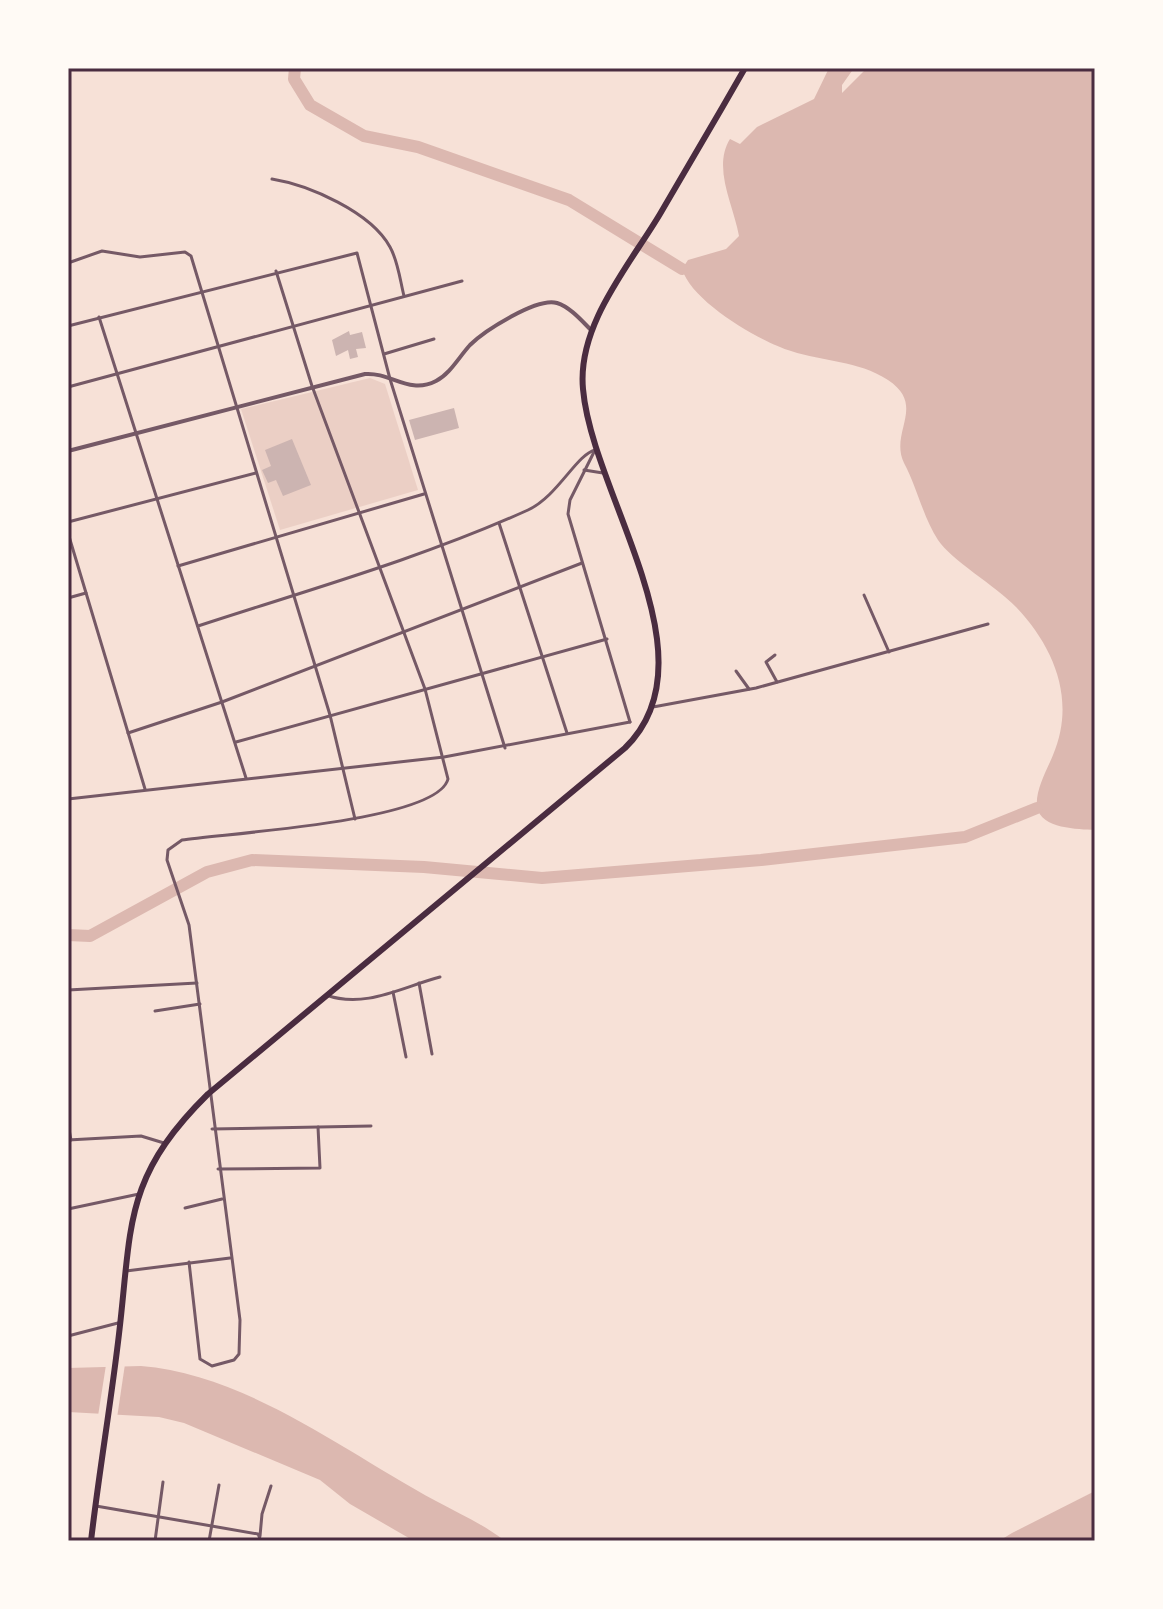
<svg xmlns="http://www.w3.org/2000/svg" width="1163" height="1609" font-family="'Crimson Pro',serif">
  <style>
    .green { fill: #ebcfc5 }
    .water { fill: #dcb8b0 }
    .pier { fill: #f7e1d7 }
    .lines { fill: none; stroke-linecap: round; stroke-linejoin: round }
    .river { stroke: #dcb8b0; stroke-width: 12 }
    .building { fill: #ccb4b1 }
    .minor { stroke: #755966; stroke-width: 3 }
    .tertiary { stroke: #755966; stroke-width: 4 }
    .trunk { stroke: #4a2c40; stroke-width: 6 }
    .neatline { fill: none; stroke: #4a2c40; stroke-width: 3 }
  </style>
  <rect width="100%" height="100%" fill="#f7e1d7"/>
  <path class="green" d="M 370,378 L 385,384 L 418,490 L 280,530 L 241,409 Z"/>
  <g class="water">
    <path d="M 829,68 L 854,68 L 842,85 L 842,93 L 867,68 L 1095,68 L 1095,830 C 1078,829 1041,829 1037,807 C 1035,790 1047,770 1053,755 C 1076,701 1055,648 1016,607 C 996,586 951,560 938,540 C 923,517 917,487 904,463 C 889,432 927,406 888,380 C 857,360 824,362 791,351 C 759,341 692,302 682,269 L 688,260 L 726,249 L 739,236 C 734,206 712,168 730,139 L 740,144 L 757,127 L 814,99 Z"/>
    <path d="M 141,1366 C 246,1374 347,1453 436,1501 C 460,1514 483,1524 505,1541 L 414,1541 L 350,1504 L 320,1480 L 184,1423 L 159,1417 L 68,1412 L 68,1368 Z"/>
    <path d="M 1095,1491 L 1095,1541 L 999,1541 L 1012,1533 Z"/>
  </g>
  <path class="pier" d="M 125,1364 L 117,1418 L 98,1416 L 106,1365 Z"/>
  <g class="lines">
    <g class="river">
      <path d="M 295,68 L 294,79 L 310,105 L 364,136 L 418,147 L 569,200 L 682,269"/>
      <path d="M 68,935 L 90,936 L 207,872 L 252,860 L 424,867 L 542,878 L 761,860 L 965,837 L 1037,808"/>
    </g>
  </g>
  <g class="building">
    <path d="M 349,331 L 350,335 L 362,332 L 366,348 L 356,349 L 358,357 L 350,359 L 348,350 L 336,356 L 332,340 Z"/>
    <path d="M 454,408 L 459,428 L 415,440 L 409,420 Z"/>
    <path d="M 292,439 L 311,485 L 283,496 L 276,480 L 268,483 L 262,470 L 271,466 L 265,450 Z"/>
  </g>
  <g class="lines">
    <g class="minor">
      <path d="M 272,179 C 309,185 371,212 390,247 C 398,261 400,280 404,296"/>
      <path d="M 68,263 L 102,251 L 140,257 L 185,252 L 191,256 L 330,715 L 355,819"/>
      <path d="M 99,317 L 246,778"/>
      <path d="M 68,326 L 357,253 L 390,379 L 505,748"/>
      <path d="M 384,354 L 434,339"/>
      <path d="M 68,387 L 462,281"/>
      <path d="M 595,450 L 570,500 L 568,514 L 630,722"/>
      <path d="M 584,470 L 603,473"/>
      <path d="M 68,522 L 256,473"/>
      <path d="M 499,523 L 567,733"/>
      <path d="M 68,533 L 145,789"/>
      <path d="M 178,566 L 424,494"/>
      <path d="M 864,595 L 889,652"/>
      <path d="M 68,598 L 86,593"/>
      <path d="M 198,626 C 308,590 422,558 528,510 C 558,496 576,455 595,450"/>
      <path d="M 775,655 L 766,662 L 777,682"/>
      <path d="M 736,671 L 749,689"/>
      <path d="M 653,707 L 756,688 L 988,624"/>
      <path d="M 128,733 L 222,702 L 582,563"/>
      <path d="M 236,742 L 607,639"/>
      <path d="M 68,799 L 444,757 L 630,722"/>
      <path d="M 419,983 L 432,1054"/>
      <path d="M 68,990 L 197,983"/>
      <path d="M 393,992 L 406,1057"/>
      <path d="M 326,995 C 365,1009 402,987 440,977"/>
      <path d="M 155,1011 L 200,1004"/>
      <path d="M 68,1124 L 71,1140"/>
      <path d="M 212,1129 L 371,1126"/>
      <path d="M 68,1140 L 141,1136 L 164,1143"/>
      <path d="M 218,1169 L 320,1168 L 318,1127"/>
      <path d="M 185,1208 L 222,1199"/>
      <path d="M 68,1209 L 139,1194"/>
      <path d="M 189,1262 L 200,1359 L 212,1366 L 234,1360 L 239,1354 L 240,1320 L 189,925 L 167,860 L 168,850 L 182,840 C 226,833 437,822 448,779 L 425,689 L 312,386 L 276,271"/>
      <path d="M 126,1271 L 230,1258"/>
      <path d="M 68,1336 L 118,1323"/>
      <path d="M 96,1506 L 258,1534 L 261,1541"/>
      <path d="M 260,1536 L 262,1514 L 271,1486"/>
      <path d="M 155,1541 L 163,1482"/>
      <path d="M 209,1541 L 219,1485"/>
    </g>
    <path class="tertiary" d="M 68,451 L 365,374 C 391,372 409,395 436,381 C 450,374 459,357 470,345 C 484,331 537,297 557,303 C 570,307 582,321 591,330"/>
    <path class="trunk" d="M 91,1541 C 99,1472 111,1403 119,1334 C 132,1225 123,1178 208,1094 L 625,748 C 717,659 592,495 583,389 C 577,325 629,266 660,214 C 688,166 717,117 745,68"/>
  </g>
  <rect width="1163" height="1609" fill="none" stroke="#fffaf5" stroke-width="140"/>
  <rect x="70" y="70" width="1023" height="1469" class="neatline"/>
</svg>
